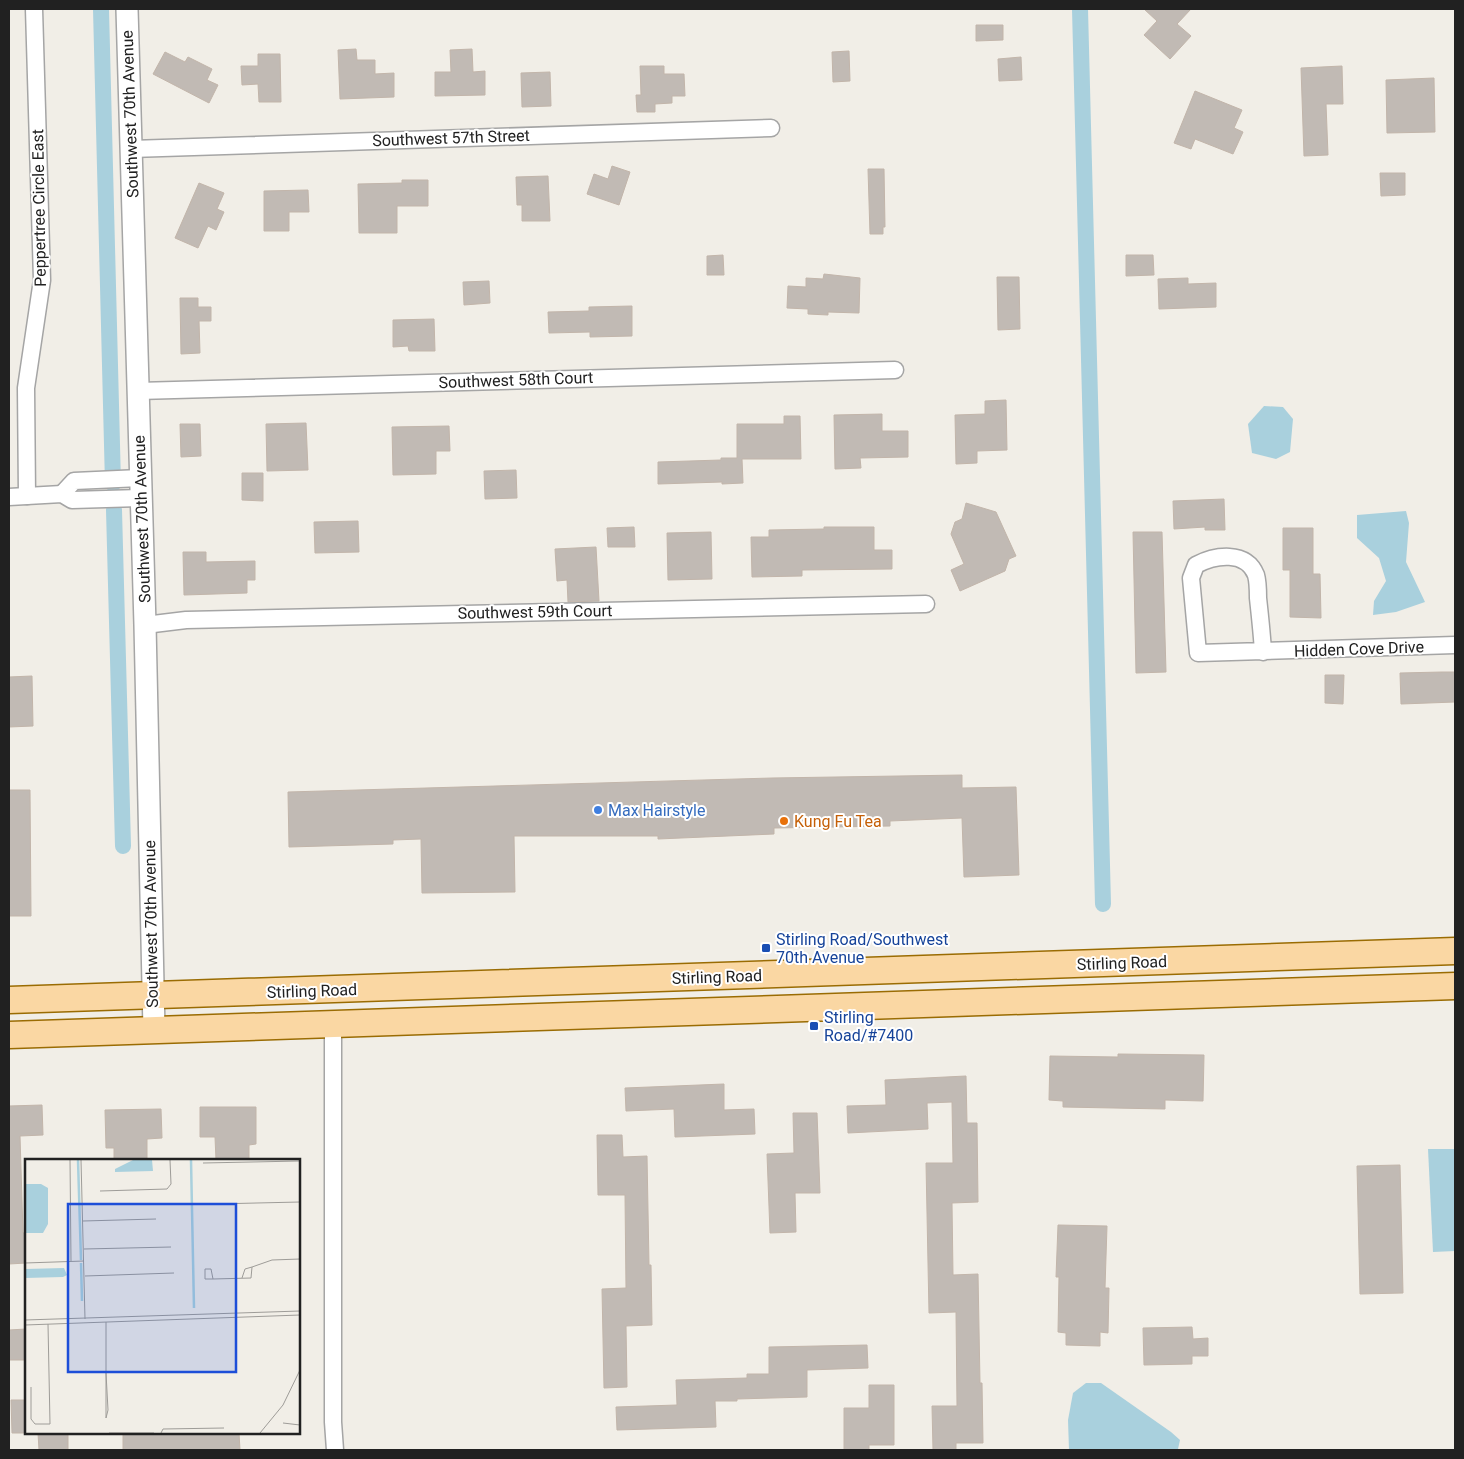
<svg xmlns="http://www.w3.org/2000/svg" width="1464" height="1459" font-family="Roboto,sans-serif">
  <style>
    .water { fill: #a9d0dd }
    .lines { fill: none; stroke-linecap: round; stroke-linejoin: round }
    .canal { stroke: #a9d0dd; stroke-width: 16 }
    .building { fill: #c1bab4; stroke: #c2b5aa }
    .minor-casing { stroke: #a5a5a5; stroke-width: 19 }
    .tertiary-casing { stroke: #a5a5a5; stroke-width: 24 }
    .primary-casing { stroke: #9a6c03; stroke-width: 29 }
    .minor { stroke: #fff; stroke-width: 16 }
    .tertiary { stroke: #fff; stroke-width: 21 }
    .primary { stroke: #fad7a3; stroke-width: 26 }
    .shop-dot { fill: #3f7fe0; stroke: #fff; stroke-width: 2 }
    .food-dot { fill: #e8710a; stroke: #fff; stroke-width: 2 }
    .transit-dot { fill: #1a4fb4; stroke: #fff; stroke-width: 2 }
    .labels { text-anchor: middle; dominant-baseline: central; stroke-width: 4; stroke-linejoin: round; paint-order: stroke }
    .street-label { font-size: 16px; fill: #212121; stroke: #fff }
    .shop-label { font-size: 16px; fill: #366cbe; stroke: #fff; text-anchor: start }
    .food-label { font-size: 16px; fill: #c56008; stroke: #fff; text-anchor: start }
    .transit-label { font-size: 16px; fill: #164399; stroke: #fff; text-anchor: start }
    .inset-river { fill: none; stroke: #a9d0dd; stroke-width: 2.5 }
    .inset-road { fill: none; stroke: #9e9c98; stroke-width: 1 }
    .view { fill: #1d4ed8; fill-opacity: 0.15; stroke: #1d4ed8; stroke-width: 2.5 }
    .inset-edge { fill: none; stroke: #212121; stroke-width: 2.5 }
  </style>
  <rect width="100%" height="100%" fill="#f1eee7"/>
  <g class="water">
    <path d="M 1264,406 L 1283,407 L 1293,419 L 1290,452 L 1276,459 L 1252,453 L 1248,424 Z"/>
    <path d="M 1406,511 L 1409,523 L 1406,562 L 1425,602 L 1396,612 L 1373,615 L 1374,601 L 1386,581 L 1379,558 L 1357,538 L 1357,515 Z"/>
    <path d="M 1428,1149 L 1455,1149 L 1455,1251 L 1433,1252 Z"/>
    <path d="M 1086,1383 L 1101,1383 L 1171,1432 L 1180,1440 L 1178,1449 L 1174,1450 L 1069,1450 L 1068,1420 L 1073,1393 Z"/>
  </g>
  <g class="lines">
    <g class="canal">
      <path d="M 101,9 L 113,484"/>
      <path d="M 1080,9 L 1103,904"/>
      <path d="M 114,510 L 123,846"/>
    </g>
  </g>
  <g class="building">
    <path d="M 1144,9 L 1191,9 L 1177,24 L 1191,36 L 1170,59 L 1144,35 L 1157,21 Z"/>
    <path d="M 976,25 L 1003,25 L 1003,40 L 976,41 Z"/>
    <path d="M 356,49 L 357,60 L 375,60 L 375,74 L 394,73 L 394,97 L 340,99 L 338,50 Z"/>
    <path d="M 472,49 L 473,72 L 485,71 L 485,95 L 435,96 L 435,72 L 451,72 L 450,50 Z"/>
    <path d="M 849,51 L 850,81 L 833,82 L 832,52 Z"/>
    <path d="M 165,52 L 185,62 L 188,57 L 212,69 L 207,80 L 218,85 L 209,103 L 153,74 Z"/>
    <path d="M 258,54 L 280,54 L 281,102 L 259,102 L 258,84 L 242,85 L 241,66 L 258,66 Z"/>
    <path d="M 1021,57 L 1022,80 L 999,81 L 998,59 Z"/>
    <path d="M 640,66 L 664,66 L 664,74 L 684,74 L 685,96 L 672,96 L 672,103 L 655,104 L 655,112 L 637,112 L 636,95 L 641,95 Z"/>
    <path d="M 1342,66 L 1343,104 L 1326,104 L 1328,155 L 1304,156 L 1301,68 Z"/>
    <path d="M 550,72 L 551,106 L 522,107 L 521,73 Z"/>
    <path d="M 1434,78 L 1435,132 L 1387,133 L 1386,80 Z"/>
    <path d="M 1195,91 L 1242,110 L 1234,128 L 1243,132 L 1233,154 L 1195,139 L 1191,149 L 1174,143 Z"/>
    <path d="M 612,166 L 630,172 L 619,205 L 587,194 L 594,174 L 608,179 Z"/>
    <path d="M 868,169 L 884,169 L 885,227 L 883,227 L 883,234 L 870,234 Z"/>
    <path d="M 1380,173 L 1405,173 L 1405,195 L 1381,196 Z"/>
    <path d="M 548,176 L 550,221 L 522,221 L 522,205 L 517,205 L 516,177 Z"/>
    <path d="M 402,180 L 428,180 L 428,206 L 397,206 L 397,233 L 359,233 L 358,184 L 402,183 Z"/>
    <path d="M 199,183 L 224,193 L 217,209 L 224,212 L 216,230 L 208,226 L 198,248 L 175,238 Z"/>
    <path d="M 308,190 L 309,212 L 289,212 L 289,231 L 264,231 L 264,191 Z"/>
    <path d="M 723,255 L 724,275 L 707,275 L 707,256 Z"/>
    <path d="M 1126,255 L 1153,255 L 1154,275 L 1126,276 Z"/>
    <path d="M 824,274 L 860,278 L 859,313 L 828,312 L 828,315 L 808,314 L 808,309 L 787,308 L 788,286 L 806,287 L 806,278 L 823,279 Z"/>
    <path d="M 997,277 L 1019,277 L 1020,329 L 998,330 Z"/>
    <path d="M 1188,278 L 1188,284 L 1216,283 L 1216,307 L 1159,309 L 1158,279 Z"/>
    <path d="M 489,281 L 490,303 L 464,305 L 463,282 Z"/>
    <path d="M 180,298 L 198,298 L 198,307 L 211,307 L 211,321 L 199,321 L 200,353 L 181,354 Z"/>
    <path d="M 632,306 L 632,336 L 590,337 L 590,332 L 549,333 L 548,312 L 589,311 L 589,307 Z"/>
    <path d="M 434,319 L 435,351 L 409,351 L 408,346 L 393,347 L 393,320 Z"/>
    <path d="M 1006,400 L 1007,450 L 977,451 L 977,463 L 956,464 L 955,415 L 985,414 L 985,401 Z"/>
    <path d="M 882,414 L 882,431 L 908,431 L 908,457 L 860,458 L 861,468 L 835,469 L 834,415 Z"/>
    <path d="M 784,416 L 800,416 L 801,459 L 742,459 L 743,483 L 722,484 L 722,482 L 658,484 L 658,462 L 721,460 L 721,458 L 737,458 L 737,424 L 784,424 Z"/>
    <path d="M 306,423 L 308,470 L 267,471 L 266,424 Z"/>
    <path d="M 180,424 L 200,424 L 201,456 L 181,457 Z"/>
    <path d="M 449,426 L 450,451 L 436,451 L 436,474 L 393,475 L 392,427 Z"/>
    <path d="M 516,470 L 517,498 L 485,499 L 484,471 Z"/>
    <path d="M 242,473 L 263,473 L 263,501 L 242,500 Z"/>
    <path d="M 1224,499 L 1225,530 L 1205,530 L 1205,527 L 1174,529 L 1173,501 Z"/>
    <path d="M 966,503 L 996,512 L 1016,556 L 1009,559 L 1005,571 L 960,591 L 951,570 L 964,564 L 951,534 L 955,522 L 962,519 Z"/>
    <path d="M 358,521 L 359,552 L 315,553 L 314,522 Z"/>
    <path d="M 634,527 L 635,547 L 608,547 L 607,528 Z"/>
    <path d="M 824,527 L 874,527 L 874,550 L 892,550 L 892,569 L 802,570 L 802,576 L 752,577 L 751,537 L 769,537 L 769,530 L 824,529 Z"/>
    <path d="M 1283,528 L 1313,528 L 1313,574 L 1320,574 L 1321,618 L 1290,617 L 1290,570 L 1283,570 Z"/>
    <path d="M 711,532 L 712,579 L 668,580 L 667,533 Z"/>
    <path d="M 1133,532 L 1162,532 L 1166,672 L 1136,673 Z"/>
    <path d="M 596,547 L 599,601 L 568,602 L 567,580 L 557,581 L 555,549 Z"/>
    <path d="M 183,552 L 206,552 L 206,562 L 255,561 L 255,580 L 247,580 L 247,593 L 184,595 Z"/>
    <path d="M 1442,672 L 1455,672 L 1455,702 L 1401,704 L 1400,673 Z"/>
    <path d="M 1325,675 L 1344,675 L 1343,704 L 1325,703 Z"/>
    <path d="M 32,676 L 33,726 L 9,727 L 9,677 Z"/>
    <path d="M 962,775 L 962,788 L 1016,787 L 1019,875 L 964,877 L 962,818 L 890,821 L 890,826 L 774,828 L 774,834 L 658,839 L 658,836 L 514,836 L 515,892 L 422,893 L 421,839 L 393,840 L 393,844 L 289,847 L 288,792 L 772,778 Z"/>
    <path d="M 9,790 L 30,790 L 31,916 L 9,916 Z"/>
    <path d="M 1118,1054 L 1204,1055 L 1203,1101 L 1165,1100 L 1165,1109 L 1063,1107 L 1063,1101 L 1049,1100 L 1050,1056 L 1118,1057 Z"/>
    <path d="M 966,1076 L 967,1123 L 977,1123 L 978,1202 L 952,1203 L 953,1275 L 978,1274 L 980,1383 L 982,1383 L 983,1443 L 956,1443 L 956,1450 L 933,1450 L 932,1406 L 957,1406 L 956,1312 L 929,1313 L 926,1163 L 953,1163 L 952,1102 L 927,1103 L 928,1129 L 848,1133 L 847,1106 L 886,1105 L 885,1080 Z"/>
    <path d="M 724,1084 L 724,1110 L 754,1109 L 755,1134 L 675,1137 L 674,1109 L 626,1111 L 625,1088 Z"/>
    <path d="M 42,1105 L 43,1135 L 20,1136 L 23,1233 L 26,1233 L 26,1263 L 9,1264 L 9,1106 Z"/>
    <path d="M 200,1107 L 256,1107 L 256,1144 L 249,1145 L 249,1160 L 216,1160 L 215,1137 L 200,1137 Z"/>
    <path d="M 161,1109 L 162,1138 L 147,1139 L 147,1160 L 114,1160 L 114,1148 L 106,1148 L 105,1110 Z"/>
    <path d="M 793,1113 L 817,1113 L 820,1193 L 795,1193 L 796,1232 L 770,1233 L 767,1154 L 794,1153 Z"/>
    <path d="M 597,1135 L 622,1135 L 623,1157 L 647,1156 L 649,1265 L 651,1265 L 652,1325 L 626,1326 L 627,1387 L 604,1388 L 602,1289 L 626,1288 L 625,1195 L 598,1195 Z"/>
    <path d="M 1400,1165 L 1403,1293 L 1360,1294 L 1357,1166 Z"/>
    <path d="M 1058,1225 L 1107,1226 L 1105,1288 L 1109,1288 L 1108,1333 L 1100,1332 L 1100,1346 L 1066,1345 L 1066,1333 L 1058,1332 L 1059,1277 L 1056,1277 Z"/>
    <path d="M 1192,1327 L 1193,1339 L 1208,1338 L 1208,1356 L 1192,1356 L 1192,1364 L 1144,1365 L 1143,1328 Z"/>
    <path d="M 26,1329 L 26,1360 L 9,1360 L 9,1330 Z"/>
    <path d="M 867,1345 L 868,1368 L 807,1370 L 807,1397 L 737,1399 L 737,1401 L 715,1401 L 716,1427 L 617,1430 L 616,1407 L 677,1405 L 676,1380 L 747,1378 L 747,1374 L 769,1374 L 769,1347 Z"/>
    <path d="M 869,1385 L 894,1385 L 894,1445 L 869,1445 L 869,1450 L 844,1450 L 844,1408 L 869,1408 Z"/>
    <path d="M 11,1400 L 26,1400 L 26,1433 L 12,1433 Z"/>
    <path d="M 38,1433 L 68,1433 L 68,1450 L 39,1450 Z"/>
    <path d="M 123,1433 L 239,1433 L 240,1450 L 123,1450 Z"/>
  </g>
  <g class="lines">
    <defs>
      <g id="minor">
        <path d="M 131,149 L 771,128"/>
        <path d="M 138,391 L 895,370"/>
        <path d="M 62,494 L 74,481 L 140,478"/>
        <path d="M 27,496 L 26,388 L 42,280 L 34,9"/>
        <path d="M 9,497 L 62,494 L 72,500 L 140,498"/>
        <path d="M 145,625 L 186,620 L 926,604"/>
        <path d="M 1263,652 C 1262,634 1260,616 1258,598 C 1258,591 1258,582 1256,575 C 1246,550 1215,555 1196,565 L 1191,578 L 1198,653 L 1455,645"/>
        <path d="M 333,1025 L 333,1422 L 335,1450"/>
      </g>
      <path id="tertiary" d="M 127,9 L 145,625 L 154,1030"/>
      <g id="primary">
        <path d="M 9,1000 L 1455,951"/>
        <path d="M 9,1035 L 1455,986"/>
      </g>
    </defs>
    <use href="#minor" class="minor-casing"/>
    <use href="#tertiary" class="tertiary-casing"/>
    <use href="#primary" class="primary-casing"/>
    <use href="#minor" class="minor"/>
    <use href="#tertiary" class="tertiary"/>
    <use href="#primary" class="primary"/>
  </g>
  <circle class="shop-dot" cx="598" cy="810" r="5"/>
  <circle class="food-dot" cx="784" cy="821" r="5"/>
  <g class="transit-dot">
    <rect x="761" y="943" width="10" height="10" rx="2.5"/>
    <rect x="809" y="1021" width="10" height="10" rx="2.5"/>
  </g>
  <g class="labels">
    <g class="street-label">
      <text transform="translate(130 114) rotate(-92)">Southwest 70th Avenue</text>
      <text transform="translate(451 138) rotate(-2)">Southwest 57th Street</text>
      <text transform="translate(39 208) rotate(-91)">Peppertree Circle East</text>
      <text transform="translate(516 380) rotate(-2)">Southwest 58th Court</text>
      <text transform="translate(142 519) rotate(-92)">Southwest 70th Avenue</text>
      <text transform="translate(535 612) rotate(-1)">Southwest 59th Court</text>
      <text transform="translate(1359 649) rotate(-2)">Hidden Cove Drive</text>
      <text transform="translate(151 924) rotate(-91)">Southwest 70th Avenue</text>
      <text transform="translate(1122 963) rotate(-2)">Stirling Road</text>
      <text transform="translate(717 977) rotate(-2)">Stirling Road</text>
      <text transform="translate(312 991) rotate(-2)">Stirling Road</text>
    </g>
    <g class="shop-label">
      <text x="608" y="810">Max Hairstyle</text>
    </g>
    <g class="food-label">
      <text x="794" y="821">Kung Fu Tea</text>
    </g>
    <g class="transit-label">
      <text x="776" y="939">Stirling Road/Southwest<tspan x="776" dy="18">70th Avenue</tspan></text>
      <text x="824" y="1017">Stirling<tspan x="824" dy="18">Road/#7400</tspan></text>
    </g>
  </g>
  <g transform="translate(25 1159)">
    <rect width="275" height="275" fill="#f1eee7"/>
    <path d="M 108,1 L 127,1 L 128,12 L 90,13 L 90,10 ZM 0,25 L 16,25 L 23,29 L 23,65 L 18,74 L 0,74 ZM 39,109 L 42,116 L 38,118 L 0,119 L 0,110 Z" fill="#a9d0dd"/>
    <path class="inset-river" d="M 53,1 L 56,101M 166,1 L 169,149M 56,104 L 57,142"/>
    <path class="inset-road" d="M 45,1 L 46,102M 56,1 L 60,160M 178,4 L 275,2M 75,32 L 142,30 L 146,25 L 145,1M 189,45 L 275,43M 58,62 L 131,60M 59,90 L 146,88M 0,104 L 59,102M 60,117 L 149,114M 217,119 L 220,110 L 227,108M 188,120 L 186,110 L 180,110 L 180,120 L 188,120 L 226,119 L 227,108 L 247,101 L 275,100M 0,161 L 275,152M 81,163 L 81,214M 0,166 L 275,156M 81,214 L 83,251 L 81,259 ZM 6,228 L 6,260 L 10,265 L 25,265 L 23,165M 258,264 L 275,266M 84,274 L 129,274M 136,274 L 138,270 L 199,269M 235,274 L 258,246 L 275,211"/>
    <path class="view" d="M 43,45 L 211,45 L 211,213 L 43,213 Z"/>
    <rect width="275" height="275" class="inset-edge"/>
  </g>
  <rect width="1464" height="1459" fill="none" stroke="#212121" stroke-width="20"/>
</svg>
